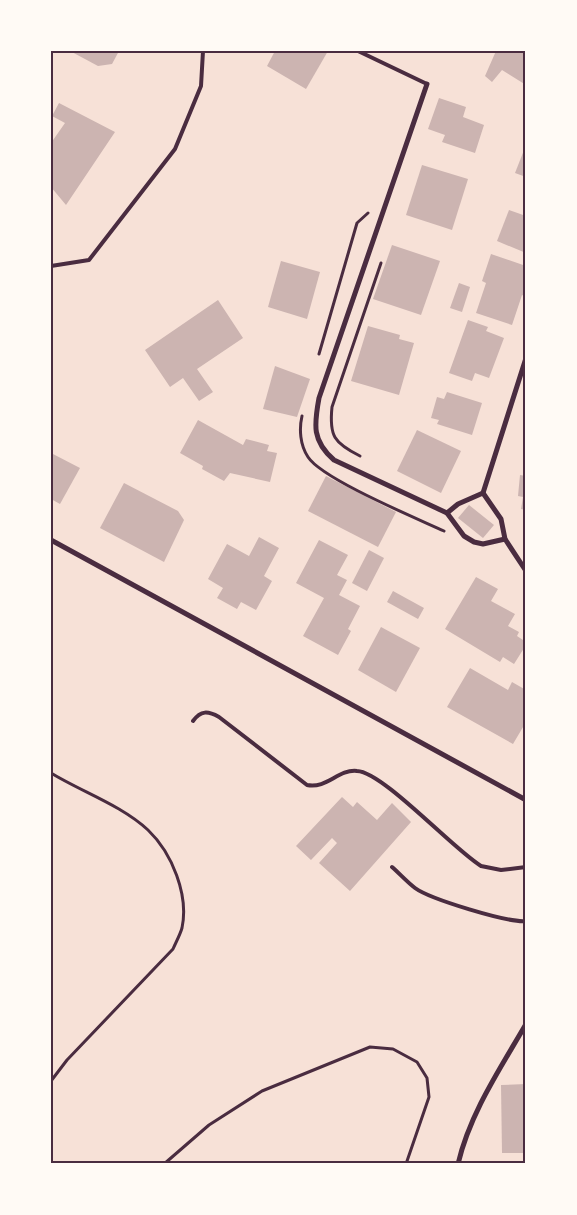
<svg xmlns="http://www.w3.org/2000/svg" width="577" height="1215" font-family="Cabin,sans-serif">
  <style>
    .building { fill: #ccb4b1 }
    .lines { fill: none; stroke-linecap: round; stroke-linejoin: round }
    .path { stroke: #4a2c40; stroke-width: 3 }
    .service { stroke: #4a2c40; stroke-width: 4 }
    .minor { stroke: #4a2c40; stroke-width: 5 }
    .neatline { fill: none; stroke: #4a2c40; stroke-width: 2 }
  </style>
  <rect width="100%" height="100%" fill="#f7e1d7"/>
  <g class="building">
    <path d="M 70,51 L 119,51 L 112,64 L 98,66 Z"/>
    <path d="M 275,51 L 328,51 L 306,89 L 267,66 Z"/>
    <path d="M 496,51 L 526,51 L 526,85 L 502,70 L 492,82 L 485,76 Z"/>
    <path d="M 439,98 L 466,107 L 463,117 L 484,125 L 475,153 L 442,142 L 445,135 L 428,129 Z"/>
    <path d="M 59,103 L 115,132 L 66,205 L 51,187 L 51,143 L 65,123 L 52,116 Z"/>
    <path d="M 526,145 L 526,177 L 515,173 Z"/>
    <path d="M 422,165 L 468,179 L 452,230 L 406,215 Z"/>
    <path d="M 509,210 L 526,216 L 526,253 L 497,241 Z"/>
    <path d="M 392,245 L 440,261 L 421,315 L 373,299 Z"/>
    <path d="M 491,254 L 526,266 L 526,297 L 522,295 L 512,325 L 476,313 L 486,283 L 482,281 Z"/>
    <path d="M 281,261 L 320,272 L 307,319 L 268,307 Z"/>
    <path d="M 459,283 L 470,287 L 462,312 L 450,308 Z"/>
    <path d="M 218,300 L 243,338 L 197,369 L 213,392 L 199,401 L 183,378 L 170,387 L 145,350 Z"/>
    <path d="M 468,320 L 488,327 L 486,331 L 504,338 L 489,378 L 475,373 L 472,381 L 449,373 Z"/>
    <path d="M 368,326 L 400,335 L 399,339 L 414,343 L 399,395 L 351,381 Z"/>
    <path d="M 275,366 L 310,379 L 297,417 L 263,409 Z"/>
    <path d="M 447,392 L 482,403 L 472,435 L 437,424 L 439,420 L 431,418 L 437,397 L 444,399 Z"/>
    <path d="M 198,420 L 243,445 L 246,439 L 269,445 L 267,451 L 277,453 L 270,482 L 230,473 L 224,481 L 202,469 L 203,466 L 180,453 Z"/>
    <path d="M 417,430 L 461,451 L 441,493 L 397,471 Z"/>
    <path d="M 51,453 L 80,468 L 60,504 L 51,499 Z"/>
    <path d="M 520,475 L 526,476 L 526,510 L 521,509 L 523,497 L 518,496 Z"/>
    <path d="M 326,476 L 396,512 L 378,547 L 308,511 Z"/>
    <path d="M 124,483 L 178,511 L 184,520 L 164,562 L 100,528 Z"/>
    <path d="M 469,505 L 494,525 L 483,538 L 458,518 Z"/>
    <path d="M 259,537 L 279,548 L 264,576 L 272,581 L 256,610 L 241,602 L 237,609 L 217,598 L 223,588 L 208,579 L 227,544 L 249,556 Z"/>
    <path d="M 319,540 L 348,555 L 337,575 L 347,580 L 339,595 L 360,606 L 348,629 L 351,631 L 338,655 L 303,636 L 324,598 L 296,583 Z"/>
    <path d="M 369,550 L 384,558 L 367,591 L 352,583 Z"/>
    <path d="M 476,577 L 498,589 L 491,601 L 515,614 L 508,626 L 519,632 L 517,636 L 526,642 L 526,645 L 514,664 L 503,657 L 500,662 L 445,629 Z"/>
    <path d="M 393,591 L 424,608 L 418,619 L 387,602 Z"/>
    <path d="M 381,627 L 420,648 L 396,692 L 358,670 Z"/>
    <path d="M 470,668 L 508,690 L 512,682 L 526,690 L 526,722 L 513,744 L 447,707 Z"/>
    <path d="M 342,797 L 353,807 L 357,802 L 377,820 L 392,803 L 411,822 L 350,891 L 319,863 L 337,843 L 332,838 L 311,860 L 296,846 Z"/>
    <path d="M 526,1084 L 526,1153 L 502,1153 L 501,1085 Z"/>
  </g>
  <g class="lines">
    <g class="path">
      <path d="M 319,354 L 357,223 L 368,213"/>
      <path d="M 302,416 C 299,429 300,445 308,457 C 322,479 416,518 444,531"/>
      <path d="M 360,456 C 334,443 329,436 332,407 L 381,263"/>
      <path d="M 51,773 C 82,792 121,805 148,830 C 172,853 189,895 182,928 C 180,935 176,942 173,949 L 67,1060 L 51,1081"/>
      <path d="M 164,1164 L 209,1125 L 262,1091 L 370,1047 L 393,1049 L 417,1062 L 427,1078 L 429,1097 L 406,1164"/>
    </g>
    <g class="service">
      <path d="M 358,51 L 427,84"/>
      <path d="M 51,266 L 89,260 L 175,149 L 201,86 L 203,51"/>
      <path d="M 193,721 C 201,710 208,711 219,717 L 307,785 C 327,789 338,769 357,771 C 383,772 453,849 481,866 L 501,870 L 526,867"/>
      <path d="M 392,867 C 400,874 407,882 415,888 C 430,899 508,923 526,921"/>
    </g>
    <g class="minor">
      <path d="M 427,84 L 319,398 C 314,425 312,441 334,460 L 447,513 L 464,536 L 474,542 L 483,544 L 505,539"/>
      <path d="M 483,493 L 526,358"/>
      <path d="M 483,493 L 501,519 L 505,539 L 526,571"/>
      <path d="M 447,513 L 458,504 L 483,493"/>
      <path d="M 51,540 L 526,800"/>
      <path d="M 458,1164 C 470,1113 500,1069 526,1024"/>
    </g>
  </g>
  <rect width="577" height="1215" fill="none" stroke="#fffaf5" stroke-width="105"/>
  <rect x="52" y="52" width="472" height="1110" class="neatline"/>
</svg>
